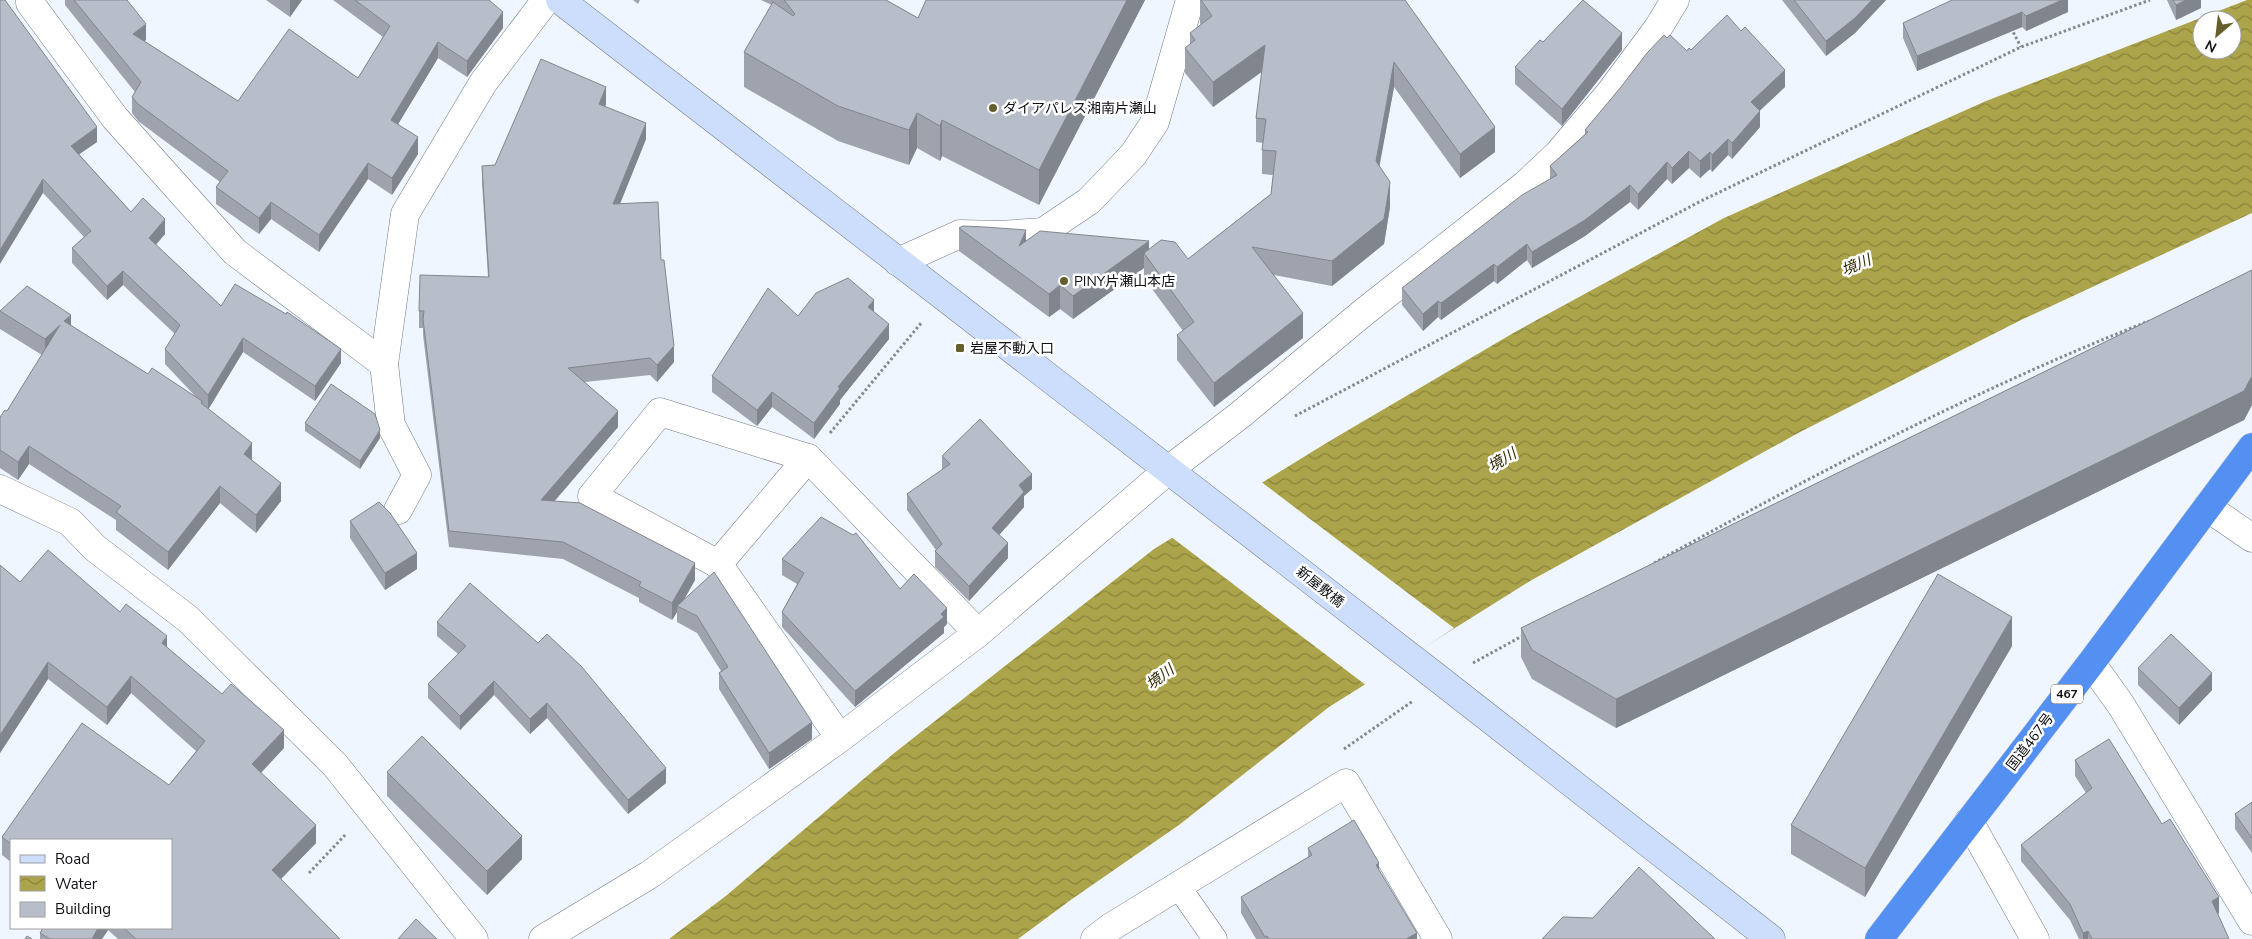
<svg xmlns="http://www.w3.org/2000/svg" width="2252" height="939" font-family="'Nunito Sans','Noto Sans JP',sans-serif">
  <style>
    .water { fill: url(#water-waves); fill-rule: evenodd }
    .pier { fill: #f0f6ff }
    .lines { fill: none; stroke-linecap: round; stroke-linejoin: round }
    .lane-casing { stroke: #747a84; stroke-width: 25 }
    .street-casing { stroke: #747a84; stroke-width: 29 }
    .secondary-casing { stroke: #747a84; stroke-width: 29 }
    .highway-casing { stroke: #d3d4d5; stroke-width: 29 }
    .path { stroke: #84888f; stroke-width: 3; stroke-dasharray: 2.5 2.5; stroke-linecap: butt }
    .lane { stroke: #fff; stroke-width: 24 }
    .street { stroke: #fff; stroke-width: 28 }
    .secondary { stroke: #ccdefb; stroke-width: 28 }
    .highway { stroke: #5490f2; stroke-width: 28 }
    .wall { fill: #9ea3ad }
    .shaded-wall { fill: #81858d }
    .building { fill: #b8bec9; stroke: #81858d }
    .poi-dot { fill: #645f2c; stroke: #fff; stroke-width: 2 }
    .labels { text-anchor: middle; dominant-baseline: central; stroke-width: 5; stroke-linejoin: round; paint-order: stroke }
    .shield { fill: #fff; stroke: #56575a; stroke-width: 1 }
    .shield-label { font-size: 12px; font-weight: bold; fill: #0d0f13 }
    .poi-label { font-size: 14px; fill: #0d0f13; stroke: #fff; text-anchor: start }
    .street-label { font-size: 14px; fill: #0d0f13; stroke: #fff }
    .water-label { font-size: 15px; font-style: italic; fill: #2f2b03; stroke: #fff }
  </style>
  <defs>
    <pattern id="water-waves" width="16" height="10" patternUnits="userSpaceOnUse" patternTransform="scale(1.25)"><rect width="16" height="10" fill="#aca44a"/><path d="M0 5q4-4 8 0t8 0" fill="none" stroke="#8a843c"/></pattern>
  </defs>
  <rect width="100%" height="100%" fill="#f0f6ff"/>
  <path class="water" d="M 2247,0 L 2252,0 L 2252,213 L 2021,320 L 1800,432 L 1530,581 L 1329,707 L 1179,825 L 1072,899 L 1018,939 L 669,939 L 727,895 L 893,754 L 1154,549 L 1328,442 L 1515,332 L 1724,218 L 1986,101 ZM 2202,20 L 2232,20 L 2232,50 L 2202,50 Z"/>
  <path class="pier" d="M 1260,481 L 1454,628 L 1367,686 L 1170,536 Z"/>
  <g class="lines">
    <defs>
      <path id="lane" d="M 1178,886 L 1215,939"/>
      <g id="street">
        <path d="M 30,0 L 30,3 L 115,118 L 235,252 L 384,364"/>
        <path d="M 898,262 L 960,234 L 1000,235 L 1043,232 L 1089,201 L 1133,155 L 1155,122 L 1190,0"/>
        <path d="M 0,489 L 70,522 L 95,548 L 188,619 L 335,765 L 474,939"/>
        <path d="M 2207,507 L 2252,538"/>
        <path d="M 398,510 L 417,475 L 391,425 L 384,364 L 405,214 L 483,83 L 546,0"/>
        <path d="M 718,564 L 808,458"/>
        <path d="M 2091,663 L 2121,705 L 2252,921"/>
        <path d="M 840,738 L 718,564 L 592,496 L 660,412 L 808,458 L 978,633"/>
        <path d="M 1969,821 L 2035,939"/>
        <path d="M 543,939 L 649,875 L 840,738 L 978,633 L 1167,471 L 1240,415 L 1364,312 L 1525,185 L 1558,154 L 1609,94 L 1658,28 L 1675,0"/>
        <path d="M 1095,939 L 1111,927 L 1346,783 L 1438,939"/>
      </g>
      <path id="secondary" d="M 560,0 L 1435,676 L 1771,939"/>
      <path id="highway" d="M 1879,939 L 2091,663 L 2252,447"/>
    </defs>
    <use href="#lane" class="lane-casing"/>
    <use href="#street" class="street-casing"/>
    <use href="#secondary" class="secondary-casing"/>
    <use href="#highway" class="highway-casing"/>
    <g class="path">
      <path d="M 2011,28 L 2021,47"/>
      <path d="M 1295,416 L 1701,201 L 2021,47 L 2150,0"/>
      <path d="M 830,433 L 922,322"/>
      <path d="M 1654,563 C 1815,474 1978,388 2149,321"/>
      <path d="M 1473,663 L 1524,635"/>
      <path d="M 1344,749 L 1413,701"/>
      <path d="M 309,873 L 346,834"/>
    </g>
    <use href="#lane" class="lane"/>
    <use href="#street" class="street"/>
    <use href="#secondary" class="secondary"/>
    <use href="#highway" class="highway"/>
  </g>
  <g class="wall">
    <path d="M 0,0 L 97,142 L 79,154 L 131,212 L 165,234 L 156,245 L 221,306 L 341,363 L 315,401 L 243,352 L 208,409 L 252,461 L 281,501 L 256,533 L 220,503 L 168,570 L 116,530 L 116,520 L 29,464 L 18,480 L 0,468 L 0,417 L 7,411 L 42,355 L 0,329 L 0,311 L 71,326 L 148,374 L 195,396 L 165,364 L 165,349 L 175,334 L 123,285 L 107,300 L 72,263 L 72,248 L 84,237 L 43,193 Z"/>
    <path d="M 65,0 L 127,0 L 146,40 L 144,41 L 238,101 L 358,78 L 383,37 L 333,0 L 489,0 L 503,28 L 467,77 L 438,58 L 398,124 L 418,154 L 392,195 L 368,179 L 319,252 L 271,219 L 259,234 L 216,204 L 216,187 L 220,182 L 138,121 L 132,113 L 132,97 L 135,92 L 65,5 Z"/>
    <path d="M 266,0 L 302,0 L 290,17 Z"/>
    <path d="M 633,0 L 640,0 L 638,4 Z"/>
    <path d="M 761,0 L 886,0 L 918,18 L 926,0 L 1145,0 L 1039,205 L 942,156 L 940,161 L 917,148 L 909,165 L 838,141 L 744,87 L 744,52 L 772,5 Z"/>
    <path d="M 1200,0 L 1405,0 L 1495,152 L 1460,178 L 1394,87 L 1379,166 L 1390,207 L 1384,244 L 1332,286 L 1274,275 L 1303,338 L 1214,407 L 1177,360 L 1177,335 L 1183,331 L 1144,278 L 1144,268 L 1073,319 L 1060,309 L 1049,317 L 959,251 L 959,228 L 1026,241 L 1149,249 L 1188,259 L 1271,194 L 1273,175 L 1262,174 L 1262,150 L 1263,143 L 1256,142 L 1256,118 L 1262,72 L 1213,107 L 1185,73 L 1185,48 L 1190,44 L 1190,33 L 1201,25 L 1200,23 Z"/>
    <path d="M 1782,0 L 1886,0 L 1855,33 L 1826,56 Z"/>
    <path d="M 2068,0 L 2068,12 L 2026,31 L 2022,27 L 1917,71 L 1903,38 L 1903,23 Z"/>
    <path d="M 2167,0 L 2201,0 L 2201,8 L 2176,20 Z"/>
    <path d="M 1741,31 L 1785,87 L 1760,110 L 1760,127 L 1732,159 L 1728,155 L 1712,172 L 1710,169 L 1700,178 L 1689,168 L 1672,184 L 1667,179 L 1638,210 L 1630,202 L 1585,236 L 1532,268 L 1527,260 L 1497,284 L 1494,281 L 1441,320 L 1438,317 L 1423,331 L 1402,305 L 1402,288 L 1550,179 L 1550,166 L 1585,134 L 1585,130 L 1667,38 L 1687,51 Z"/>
    <path d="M 1543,42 L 1622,50 L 1562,126 L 1515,84 L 1515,67 Z"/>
    <path d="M 606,104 L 605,106 L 646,139 L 620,204 L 661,260 L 674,362 L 657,382 L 650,375 L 585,382 L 618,427 L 554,501 L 695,580 L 684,599 L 812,739 L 769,769 L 719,689 L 719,673 L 721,671 L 697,633 L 677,622 L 677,612 L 672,620 L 639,602 L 639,598 L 563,559 L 449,547 L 423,335 L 423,328 L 419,328 L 419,311 L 488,277 L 482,183 L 482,166 L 495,165 Z"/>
    <path d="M 2252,270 L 2252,405 L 2244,420 L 1616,728 L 1532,679 L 1521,657 L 1521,628 Z"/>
    <path d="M 874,312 L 889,339 L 840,400 L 840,404 L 814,439 L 772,407 L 757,426 L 712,392 L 712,376 L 798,316 Z"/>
    <path d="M 305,423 L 380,438 L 360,469 L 305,431 Z"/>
    <path d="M 942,456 L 1032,489 L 1024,496 L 1024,507 L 999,535 L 1008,558 L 969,601 L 935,567 L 935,551 L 936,550 L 907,510 L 907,494 L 942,470 Z"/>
    <path d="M 350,521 L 417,569 L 385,590 L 350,538 Z"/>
    <path d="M 782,559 L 900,589 L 947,624 L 944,627 L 944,633 L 855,707 L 782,627 L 782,612 L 797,584 L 782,575 Z"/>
    <path d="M 0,565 L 20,582 L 120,612 L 167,648 L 284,748 L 261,773 L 316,843 L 281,879 L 340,939 L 118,939 L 108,930 L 102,939 L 40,939 L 40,933 L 43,928 L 171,928 L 11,840 L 11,862 L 2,855 L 2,837 L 169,785 L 196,751 L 131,693 L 107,725 L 48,679 L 0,753 Z"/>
    <path d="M 437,622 L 666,783 L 628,814 L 547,718 L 530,734 L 494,695 L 460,730 L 428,698 L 428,684 L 458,654 L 437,636 Z"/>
    <path d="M 2012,646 L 1865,897 L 1791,854 L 1791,825 Z"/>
    <path d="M 2138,668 L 2212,690 L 2179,725 L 2138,685 Z"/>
    <path d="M 2075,760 L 2162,824 L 2219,913 L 2218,914 L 2229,939 L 2079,939 L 2070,920 L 2021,861 L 2021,845 L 2086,793 L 2075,776 Z"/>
    <path d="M 387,772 L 522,859 L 487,895 L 387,796 Z"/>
    <path d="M 2252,802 L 2252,853 L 2235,829 L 2235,814 Z"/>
    <path d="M 1308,848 L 1379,870 L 1417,939 L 1256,939 L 1241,913 L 1241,897 L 1308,857 Z"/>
  </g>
  <g class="shaded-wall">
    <path d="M 290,0 L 302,0 L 290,17 Z"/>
    <path d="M 1127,0 L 1145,0 L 1039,205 L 1039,170 Z"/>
    <path d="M 1872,0 L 1886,0 L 1855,33 L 1826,56 L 1826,41 Z"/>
    <path d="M 2062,0 L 2068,0 L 2068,12 L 2026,31 L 2026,16 Z"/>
    <path d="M 2186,0 L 2201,0 L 2201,8 L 2176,20 L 2176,5 Z"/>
    <path d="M 503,12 L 503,28 L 467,77 L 467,61 Z"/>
    <path d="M 2022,12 L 2022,27 L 1917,71 L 1917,56 Z"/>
    <path d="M 146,24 L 146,40 L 133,50 L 133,34 Z"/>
    <path d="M 1622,33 L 1622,50 L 1562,126 L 1562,109 Z"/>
    <path d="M 438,42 L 438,58 L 391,136 L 391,120 Z"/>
    <path d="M 1265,45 L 1265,69 L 1213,107 L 1213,82 Z"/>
    <path d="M 1394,62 L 1394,87 L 1376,185 L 1376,161 Z"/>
    <path d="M 1785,70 L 1785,87 L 1751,119 L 1751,102 Z"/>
    <path d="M 606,87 L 606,104 L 599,121 L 599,104 Z"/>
    <path d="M 1760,111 L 1760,127 L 1732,159 L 1732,143 Z"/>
    <path d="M 917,113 L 917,148 L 909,165 L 909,130 Z"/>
    <path d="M 942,120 L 942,156 L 940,161 L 940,126 Z"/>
    <path d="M 646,123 L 646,139 L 613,221 L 613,204 Z"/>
    <path d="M 97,127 L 97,142 L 71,160 L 71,146 Z"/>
    <path d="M 1495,127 L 1495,152 L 1460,178 L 1460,154 Z"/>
    <path d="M 418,137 L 418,154 L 392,195 L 392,178 Z"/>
    <path d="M 1728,139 L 1728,155 L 1712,172 L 1712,155 Z"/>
    <path d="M 1689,151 L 1689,168 L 1672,184 L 1672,168 Z"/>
    <path d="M 1710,152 L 1710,169 L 1700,178 L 1700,161 Z"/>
    <path d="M 1667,162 L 1667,179 L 1638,210 L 1638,194 Z"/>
    <path d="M 368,163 L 368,179 L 319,252 L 319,235 Z"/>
    <path d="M 43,179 L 43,193 L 0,264 L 0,250 Z"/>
    <path d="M 1390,182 L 1390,207 L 1384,244 L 1332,286 L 1332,261 Z"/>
    <path d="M 1630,185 L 1630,202 L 1585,236 L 1532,268 L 1532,252 Z"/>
    <path d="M 271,202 L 271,219 L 259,234 L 259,218 Z"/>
    <path d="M 165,219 L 165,234 L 149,252 L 149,238 Z"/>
    <path d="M 1026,230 L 1026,254 L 1019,246 Z"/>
    <path d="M 1149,241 L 1149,261 L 1144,253 L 1144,268 L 1073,319 L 1073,296 Z"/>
    <path d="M 1527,244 L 1527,260 L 1497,284 L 1497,267 Z"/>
    <path d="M 1494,264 L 1494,281 L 1441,320 L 1441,303 Z"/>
    <path d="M 123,271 L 123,285 L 107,300 L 107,286 Z"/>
    <path d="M 1060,285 L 1060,309 L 1049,317 L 1049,294 Z"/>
    <path d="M 874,300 L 874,316 L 868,307 Z"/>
    <path d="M 1438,301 L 1438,317 L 1423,331 L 1423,314 Z"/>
    <path d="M 1303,313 L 1303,338 L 1214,407 L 1214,383 Z"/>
    <path d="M 71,315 L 71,333 L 64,321 Z"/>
    <path d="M 889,324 L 889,339 L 840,400 L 840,404 L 814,439 L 814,423 L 838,387 Z"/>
    <path d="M 60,325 L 45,357 L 45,339 Z"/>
    <path d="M 243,338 L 243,352 L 208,410 L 208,395 Z"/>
    <path d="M 674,346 L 674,362 L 657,382 L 657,365 Z"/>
    <path d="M 341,349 L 341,363 L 315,401 L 315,386 Z"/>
    <path d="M 2252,376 L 2252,405 L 2244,420 L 1616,728 L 1616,699 Z"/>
    <path d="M 772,392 L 772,407 L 757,426 L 757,410 Z"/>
    <path d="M 618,411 L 618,427 L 541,517 L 541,500 Z"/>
    <path d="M 380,430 L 380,438 L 360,469 L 360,461 Z"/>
    <path d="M 252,443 L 252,461 L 244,454 Z"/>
    <path d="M 29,446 L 29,464 L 18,480 L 18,462 Z"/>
    <path d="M 1032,474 L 1032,489 L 1024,496 L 1024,507 L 992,543 L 992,528 L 1019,485 Z"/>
    <path d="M 281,483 L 281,501 L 256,533 L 256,515 Z"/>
    <path d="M 220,486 L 220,503 L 168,570 L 168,552 Z"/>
    <path d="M 1008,543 L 1008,558 L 969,601 L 969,586 Z"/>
    <path d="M 417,553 L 417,569 L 385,590 L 385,573 Z"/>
    <path d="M 695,563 L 695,580 L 680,607 L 677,606 L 677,612 L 672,620 L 672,603 Z"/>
    <path d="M 947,608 L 947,624 L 944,627 L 944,633 L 855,707 L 855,691 L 941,614 Z"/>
    <path d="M 2012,617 L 2012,646 L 1865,897 L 1865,868 Z"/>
    <path d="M 167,636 L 167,654 L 162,643 Z"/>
    <path d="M 48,662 L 48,679 L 0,753 L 0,735 Z"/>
    <path d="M 2212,673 L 2212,690 L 2179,725 L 2179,708 Z"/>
    <path d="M 131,676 L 131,693 L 107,725 L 107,707 Z"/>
    <path d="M 494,681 L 494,695 L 460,730 L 460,716 Z"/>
    <path d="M 547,703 L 547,718 L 530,734 L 530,719 Z"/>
    <path d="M 812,722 L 812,739 L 769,769 L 769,753 Z"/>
    <path d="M 284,730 L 284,748 L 252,782 L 252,764 Z"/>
    <path d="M 666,768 L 666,783 L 628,814 L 628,800 Z"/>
    <path d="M 316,825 L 316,843 L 272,888 L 272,870 Z"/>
    <path d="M 522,836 L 522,859 L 487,895 L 487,871 Z"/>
    <path d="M 1379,863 L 1379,880 L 1376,865 Z"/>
    <path d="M 2219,897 L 2219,913 L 2212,917 L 2212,901 Z"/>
    <path d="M 98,928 L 108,928 L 108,930 L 102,939 L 92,939 Z"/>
    <path d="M 2088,931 L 2088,939 L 2083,939 L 2083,933 Z"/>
    <path d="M 1417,933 L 1417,939 L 1406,939 Z"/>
  </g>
  <g class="building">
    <path d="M 0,0 L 5,0 L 97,127 L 71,146 L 131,212 L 143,198 L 165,219 L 149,238 L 221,306 L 235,284 L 286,314 L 287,312 L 341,349 L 315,386 L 243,338 L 208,395 L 165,349 L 180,325 L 123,271 L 107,286 L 72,248 L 91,231 L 43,179 L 0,250 Z"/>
    <path d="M 74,0 L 127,0 L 146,24 L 133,34 L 238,101 L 289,29 L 358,78 L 390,26 L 355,0 L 489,0 L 503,12 L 467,61 L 438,42 L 391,120 L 418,137 L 392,178 L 368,163 L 319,235 L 271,202 L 259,218 L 216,187 L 228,171 L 138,104 L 132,97 L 141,82 Z"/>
    <path d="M 784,0 L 886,0 L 918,18 L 926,0 L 1127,0 L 1039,170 L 942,120 L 940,126 L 917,113 L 909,130 L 838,106 L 744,52 L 773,2 L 793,16 L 795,14 Z"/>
    <path d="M 1201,0 L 1405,0 L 1495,127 L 1460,154 L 1394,62 L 1376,161 L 1390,182 L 1384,219 L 1332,261 L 1252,247 L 1303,313 L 1214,383 L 1177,335 L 1194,322 L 1144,253 L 1161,240 L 1175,242 L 1188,259 L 1271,194 L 1276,151 L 1262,150 L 1266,119 L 1256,118 L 1265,45 L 1213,82 L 1185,48 L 1195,40 L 1190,33 L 1212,16 Z"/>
    <path d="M 1583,0 L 1622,33 L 1562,109 L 1515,67 L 1540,40 L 1543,42 Z"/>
    <path d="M 1794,0 L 1872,0 L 1855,18 L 1826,41 Z"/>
    <path d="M 1952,0 L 2062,0 L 2026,16 L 2022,12 L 1917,56 L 1903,23 Z"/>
    <path d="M 2173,0 L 2186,0 L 2176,5 Z"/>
    <path d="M 1727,15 L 1741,31 L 1745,27 L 1785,70 L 1751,102 L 1760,111 L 1732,143 L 1728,139 L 1712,155 L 1710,152 L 1700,161 L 1689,151 L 1672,168 L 1667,162 L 1638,194 L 1630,185 L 1585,220 L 1532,252 L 1527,244 L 1497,267 L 1494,264 L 1441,303 L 1438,301 L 1423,314 L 1402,288 L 1522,195 L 1557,175 L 1550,166 L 1588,132 L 1585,130 L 1621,87 L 1647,53 L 1664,35 L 1667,38 L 1670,35 L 1687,51 L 1689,48 L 1691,50 Z"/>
    <path d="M 541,59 L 606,87 L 599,104 L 646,123 L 613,204 L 658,202 L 661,260 L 664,260 L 674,346 L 657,365 L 650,358 L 568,368 L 618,411 L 541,500 L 580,503 L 695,563 L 672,603 L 639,586 L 641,582 L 563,542 L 449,531 L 423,319 L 424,311 L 419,311 L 420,275 L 489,277 L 482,166 L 495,165 Z"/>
    <path d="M 963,226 L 985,227 L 1026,230 L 1019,246 L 1040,231 L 1149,241 L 1073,296 L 1060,285 L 1049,294 L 959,228 Z"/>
    <path d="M 2252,270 L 2252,376 L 2244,391 L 1616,699 L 1532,650 L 1521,628 Z"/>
    <path d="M 848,278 L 874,300 L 868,307 L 889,324 L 838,387 L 840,388 L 814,423 L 772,392 L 757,410 L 712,376 L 768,288 L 798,316 L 816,293 Z"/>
    <path d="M 27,286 L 71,315 L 64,321 L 148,374 L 152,368 L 202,401 L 201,403 L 252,443 L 244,454 L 281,483 L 256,515 L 220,486 L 168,552 L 116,512 L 121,506 L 29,446 L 18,462 L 0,450 L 0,417 L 5,410 L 7,411 L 60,325 L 45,339 L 0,311 Z"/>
    <path d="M 331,384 L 375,414 L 380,430 L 360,461 L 305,423 Z"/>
    <path d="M 980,419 L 1032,474 L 1019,485 L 1024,492 L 992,528 L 1008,543 L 969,586 L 935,551 L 942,544 L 907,494 L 950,464 L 942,456 Z"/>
    <path d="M 379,502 L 390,513 L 417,553 L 385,573 L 350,521 Z"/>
    <path d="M 821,517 L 853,535 L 856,533 L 900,589 L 914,574 L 947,608 L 941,614 L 944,617 L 855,691 L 782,612 L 804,573 L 782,559 Z"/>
    <path d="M 48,550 L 120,612 L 126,604 L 167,636 L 162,643 L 222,694 L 231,684 L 284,730 L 252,764 L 316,825 L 272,870 L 340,939 L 136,939 L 124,928 L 171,928 L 171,840 L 11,840 L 11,844 L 2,837 L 82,723 L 169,785 L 205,741 L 131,676 L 107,707 L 48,662 L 0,735 L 0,565 L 20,582 Z"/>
    <path d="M 714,572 L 812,722 L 769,753 L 719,673 L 728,667 L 697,616 L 677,606 Z"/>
    <path d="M 1938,574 L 2012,617 L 1865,868 L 1791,825 Z"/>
    <path d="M 470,583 L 538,643 L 547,634 L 581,666 L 666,768 L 628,800 L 547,703 L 530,719 L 494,681 L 460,716 L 428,684 L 466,646 L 437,622 Z"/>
    <path d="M 2171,634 L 2212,673 L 2179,708 L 2138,668 Z"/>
    <path d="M 422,736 L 522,836 L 487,871 L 387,772 Z"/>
    <path d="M 2109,739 L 2162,824 L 2170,819 L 2219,897 L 2212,901 L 2229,939 L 2092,939 L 2088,931 L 2083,933 L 2070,904 L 2021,845 L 2092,788 L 2075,760 Z"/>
    <path d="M 2252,802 L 2252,838 L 2235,814 Z"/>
    <path d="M 1354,820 L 1379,863 L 1376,865 L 1417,933 L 1406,939 L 1269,939 L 1267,936 L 1265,937 L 1241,897 L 1312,855 L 1308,848 Z"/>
    <path d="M 1639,867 L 1715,939 L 1542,939 L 1563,917 L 1593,918 Z"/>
    <path d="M 416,919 L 437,939 L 398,939 Z"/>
    <path d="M 43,928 L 98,928 L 92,939 L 50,939 L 40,933 Z"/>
    <path d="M 27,936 L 32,939 L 25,939 Z"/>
  </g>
  <g class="poi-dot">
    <circle cx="993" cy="108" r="5"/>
    <circle cx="1064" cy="281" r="5"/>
    <rect x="955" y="343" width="10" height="10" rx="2.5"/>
  </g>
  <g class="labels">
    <rect class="shield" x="2051" y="684.5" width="32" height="19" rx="4"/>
    <g class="shield-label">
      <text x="2067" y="694">467</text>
    </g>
    <g class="poi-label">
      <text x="1003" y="108">ダイアパレス湘南片瀬山</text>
      <text x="1074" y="281">PINY片瀬山本店</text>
      <text x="970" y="348">岩屋不動入口</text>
    </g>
    <g class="street-label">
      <text transform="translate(1320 587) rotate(38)">新屋敷橋</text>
      <text transform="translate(2030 742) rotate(-53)">国道467号</text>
    </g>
    <g class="water-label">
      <text transform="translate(1856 265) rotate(-23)">境川</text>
      <text transform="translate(1502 460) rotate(-31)">境川</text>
      <text transform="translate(1160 677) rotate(-37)">境川</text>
    </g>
  </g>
  <rect x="10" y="839" width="162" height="90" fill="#ffffff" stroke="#9e9fa1"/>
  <rect x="20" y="855" width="25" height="8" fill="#ccdefb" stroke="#9e9fa1"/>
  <text x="55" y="864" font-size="15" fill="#0d0f13">Road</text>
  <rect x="20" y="876" width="25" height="15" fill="url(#water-waves)" stroke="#9e9fa1"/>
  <text x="55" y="889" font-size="15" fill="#0d0f13">Water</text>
  <rect x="20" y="902" width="25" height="15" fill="#b8bec9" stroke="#9e9fa1"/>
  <text x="55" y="914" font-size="15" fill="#0d0f13">Building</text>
  <g transform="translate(2217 35) rotate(208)"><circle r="24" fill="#ffffff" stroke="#9e9fa1"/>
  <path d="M0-4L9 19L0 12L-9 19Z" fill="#645f2c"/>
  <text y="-8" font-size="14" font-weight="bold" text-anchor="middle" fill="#0d0f13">N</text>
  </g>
</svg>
